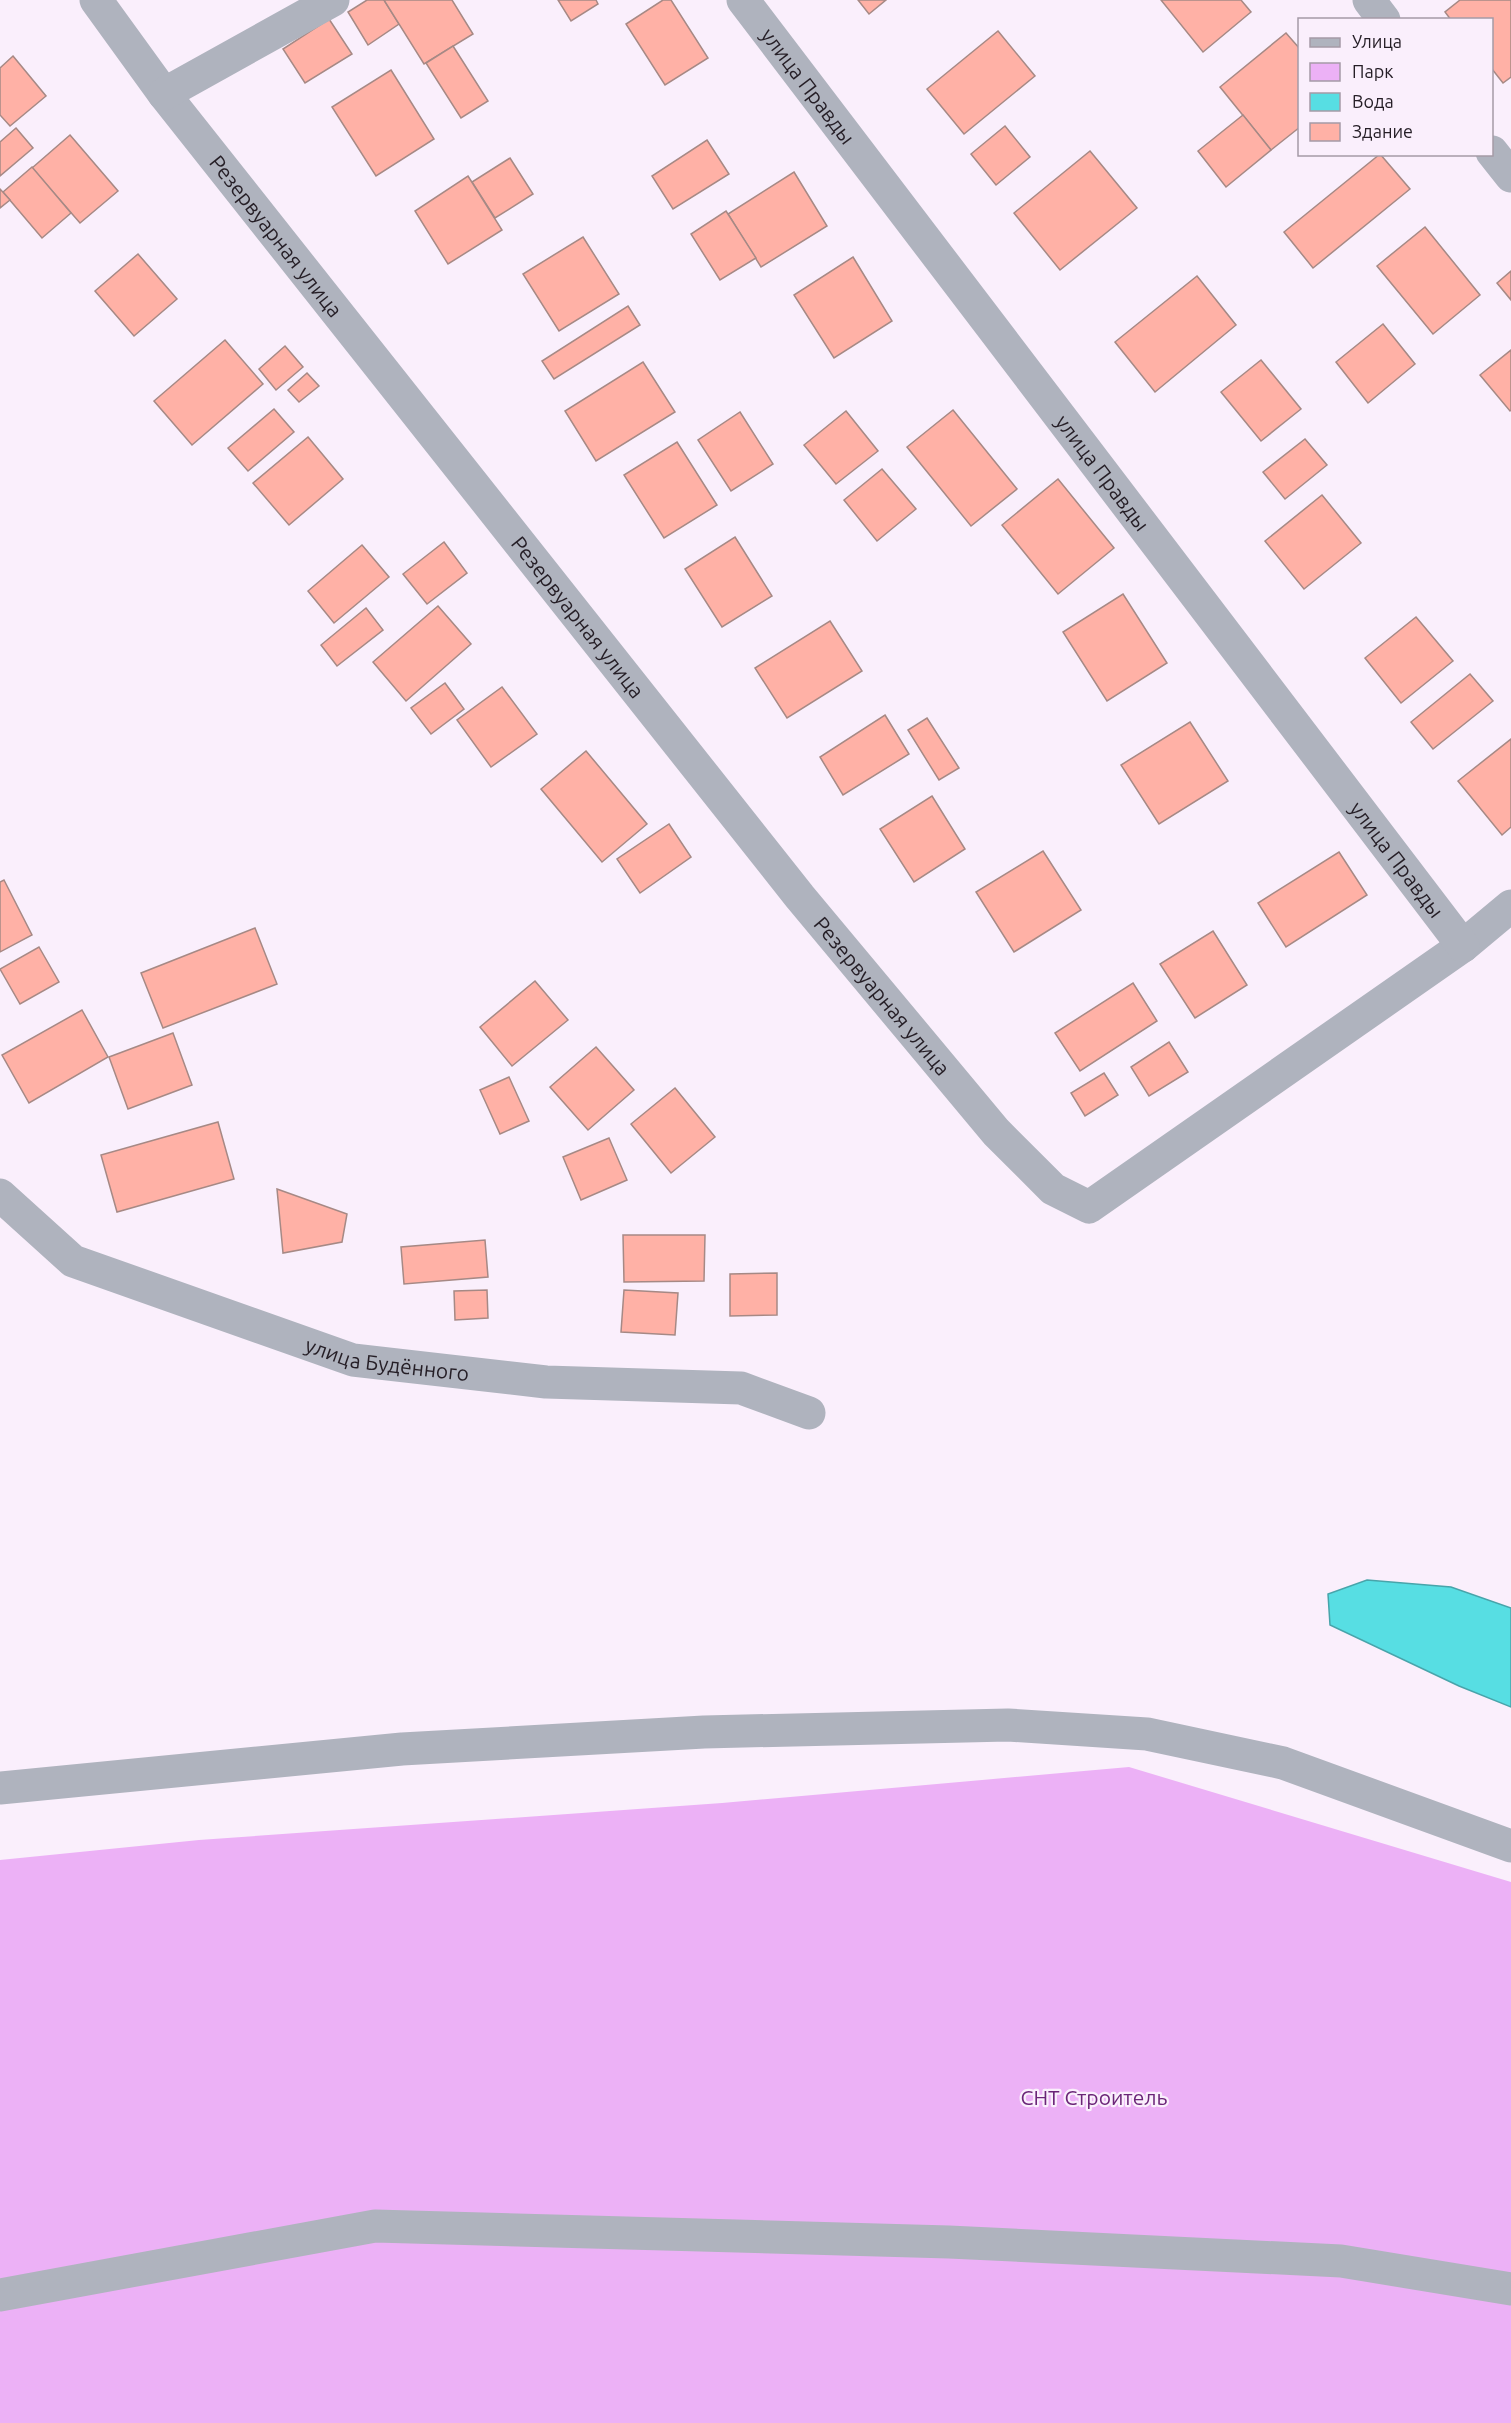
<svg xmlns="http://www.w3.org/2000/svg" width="1511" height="2423" font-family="Ubuntu,sans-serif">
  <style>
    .green { fill: #ecb1f6 }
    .water { fill: #57dee3; stroke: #48a4aa; stroke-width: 1.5 }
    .building { fill: #ffb1a6; stroke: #a68985; stroke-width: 1.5 }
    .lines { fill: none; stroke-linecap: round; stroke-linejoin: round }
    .minor { stroke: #afb3be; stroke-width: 33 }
    .labels { text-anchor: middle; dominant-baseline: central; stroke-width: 4.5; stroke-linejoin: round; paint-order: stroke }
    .street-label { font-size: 21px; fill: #251e26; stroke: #faeffc }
    .park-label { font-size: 21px; fill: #6b2578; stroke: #faeffc }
  </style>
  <rect width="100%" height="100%" fill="#faeffc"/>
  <path class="green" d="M 1129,1767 L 1511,1882 L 1511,2423 L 0,2423 L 0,1860 L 199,1840 L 722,1803 Z"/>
  <path class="water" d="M 1367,1580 L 1451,1587 L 1511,1608 L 1511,1707 L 1459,1686 L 1330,1625 L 1328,1594 Z"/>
  <g class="building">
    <path d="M 367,0 L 384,0 L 399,24 L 368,45 L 348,12 Z"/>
    <path d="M 384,0 L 452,0 L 473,34 L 424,64 Z"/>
    <path d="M 558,0 L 596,0 L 598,4 L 571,21 Z"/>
    <path d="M 663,0 L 671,0 L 708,58 L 665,85 L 626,24 Z"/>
    <path d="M 858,0 L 886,0 L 869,14 Z"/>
    <path d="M 1161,0 L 1241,0 L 1251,12 L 1203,52 Z"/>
    <path d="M 1460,0 L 1511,0 L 1511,77 L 1503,83 L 1492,69 L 1492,20 L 1451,20 L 1445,12 Z"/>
    <path d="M 329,19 L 352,54 L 305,83 L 283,49 Z"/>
    <path d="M 998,31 L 1035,76 L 964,134 L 927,89 Z"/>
    <path d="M 1286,33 L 1300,49 L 1300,127 L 1271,150 L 1220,87 Z"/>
    <path d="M 453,46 L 488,101 L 461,118 L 426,63 Z"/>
    <path d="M 13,56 L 46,96 L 10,126 L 0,115 L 0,68 Z"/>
    <path d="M 391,70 L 434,139 L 376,176 L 332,107 Z"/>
    <path d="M 1243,115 L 1271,150 L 1226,187 L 1198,151 Z"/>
    <path d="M 1005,126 L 1030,157 L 996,185 L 971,154 Z"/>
    <path d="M 16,128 L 33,148 L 0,176 L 0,142 Z"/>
    <path d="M 70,135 L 118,191 L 80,223 L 32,168 Z"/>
    <path d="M 707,140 L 729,174 L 673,209 L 652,176 Z"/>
    <path d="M 1090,151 L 1137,208 L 1060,270 L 1014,213 Z"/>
    <path d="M 1380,154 L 1410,189 L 1313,268 L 1284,232 Z"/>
    <path d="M 510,158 L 533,194 L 495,218 L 472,182 Z"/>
    <path d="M 32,167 L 71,213 L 42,238 L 3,192 Z"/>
    <path d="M 794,172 L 827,226 L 761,267 L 728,214 Z"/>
    <path d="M 468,176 L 502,230 L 448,264 L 415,211 Z"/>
    <path d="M 0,189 L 10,200 L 0,208 Z"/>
    <path d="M 726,211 L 756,258 L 720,280 L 691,234 Z"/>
    <path d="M 1425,227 L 1480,295 L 1433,334 L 1377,266 Z"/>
    <path d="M 583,237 L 619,294 L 559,331 L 523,274 Z"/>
    <path d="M 138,254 L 177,299 L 134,336 L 95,291 Z"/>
    <path d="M 853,257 L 892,321 L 834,358 L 794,295 Z"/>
    <path d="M 1511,271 L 1511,300 L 1497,283 Z"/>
    <path d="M 1197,276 L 1236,325 L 1155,392 L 1115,342 Z"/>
    <path d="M 628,306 L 640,325 L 554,379 L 542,361 Z"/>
    <path d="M 1383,324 L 1415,364 L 1368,403 L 1336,362 Z"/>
    <path d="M 225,340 L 263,384 L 192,445 L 154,401 Z"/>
    <path d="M 285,346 L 303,367 L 276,390 L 259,369 Z"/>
    <path d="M 1511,350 L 1511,410 L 1510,411 L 1480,375 Z"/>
    <path d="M 1261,360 L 1301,409 L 1261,441 L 1221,392 Z"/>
    <path d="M 643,362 L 675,412 L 596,461 L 565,411 Z"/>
    <path d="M 307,373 L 319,386 L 299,402 L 288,390 Z"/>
    <path d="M 274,409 L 294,432 L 248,471 L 228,448 Z"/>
    <path d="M 953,410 L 1017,489 L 971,526 L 907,447 Z"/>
    <path d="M 846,411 L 878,451 L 836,484 L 804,445 Z"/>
    <path d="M 740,412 L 773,464 L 731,491 L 698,440 Z"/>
    <path d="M 308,437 L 343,479 L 289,525 L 253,483 Z"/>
    <path d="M 1305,439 L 1327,465 L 1285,499 L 1263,472 Z"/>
    <path d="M 677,442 L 717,505 L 664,538 L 624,475 Z"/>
    <path d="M 882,469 L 916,509 L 877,541 L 844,500 Z"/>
    <path d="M 1058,479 L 1114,548 L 1058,594 L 1002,525 Z"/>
    <path d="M 1322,495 L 1361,543 L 1304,589 L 1265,541 Z"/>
    <path d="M 735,537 L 772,596 L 722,627 L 685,569 Z"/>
    <path d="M 444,542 L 467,573 L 427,604 L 403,574 Z"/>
    <path d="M 362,545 L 389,577 L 334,623 L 308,591 Z"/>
    <path d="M 1123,594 L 1167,663 L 1107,701 L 1063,632 Z"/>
    <path d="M 438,606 L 471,644 L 406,701 L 373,662 Z"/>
    <path d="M 366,608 L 383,630 L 337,666 L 321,645 Z"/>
    <path d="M 1416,617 L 1453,661 L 1401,703 L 1365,658 Z"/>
    <path d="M 830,621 L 862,671 L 787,718 L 755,668 Z"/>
    <path d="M 1470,674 L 1493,701 L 1433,749 L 1411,722 Z"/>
    <path d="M 445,683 L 464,709 L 431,734 L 411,708 Z"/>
    <path d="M 502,687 L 537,734 L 491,767 L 457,720 Z"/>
    <path d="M 885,715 L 909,754 L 843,795 L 820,757 Z"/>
    <path d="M 927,718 L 959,768 L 939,780 L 908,730 Z"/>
    <path d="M 1190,722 L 1228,781 L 1159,824 L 1121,765 Z"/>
    <path d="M 1511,739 L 1511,827 L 1502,835 L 1458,781 Z"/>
    <path d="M 586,751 L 647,824 L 602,862 L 541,789 Z"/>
    <path d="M 932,796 L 965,849 L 914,882 L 880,829 Z"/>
    <path d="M 669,824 L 691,857 L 640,893 L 617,859 Z"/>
    <path d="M 1043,851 L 1081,910 L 1014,952 L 976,892 Z"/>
    <path d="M 1339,852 L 1367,895 L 1286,947 L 1258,903 Z"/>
    <path d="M 4,880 L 32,935 L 0,952 L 0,882 Z"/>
    <path d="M 255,928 L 277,984 L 163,1028 L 141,973 Z"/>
    <path d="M 1213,931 L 1247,985 L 1195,1018 L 1160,964 Z"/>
    <path d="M 39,947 L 59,982 L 20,1004 L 0,969 Z"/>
    <path d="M 535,981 L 568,1020 L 512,1066 L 480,1027 Z"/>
    <path d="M 1133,983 L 1157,1021 L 1080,1071 L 1055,1033 Z"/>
    <path d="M 82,1010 L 108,1057 L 29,1103 L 2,1055 Z"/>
    <path d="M 173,1033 L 192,1085 L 128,1109 L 109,1057 Z"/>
    <path d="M 1169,1042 L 1188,1072 L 1149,1096 L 1131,1067 Z"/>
    <path d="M 596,1047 L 634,1090 L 588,1130 L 550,1087 Z"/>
    <path d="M 1104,1073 L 1118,1095 L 1085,1116 L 1071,1093 Z"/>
    <path d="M 509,1077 L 529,1121 L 500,1134 L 480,1090 Z"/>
    <path d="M 675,1088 L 715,1137 L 671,1173 L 631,1124 Z"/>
    <path d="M 218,1122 L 234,1179 L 117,1212 L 101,1155 Z"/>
    <path d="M 609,1138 L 627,1180 L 581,1200 L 563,1157 Z"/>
    <path d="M 277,1189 L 347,1214 L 342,1242 L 283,1253 Z"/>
    <path d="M 623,1235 L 705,1235 L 704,1281 L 624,1282 Z"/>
    <path d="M 485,1240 L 488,1277 L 404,1284 L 401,1247 Z"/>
    <path d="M 777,1273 L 777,1315 L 730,1316 L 730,1274 Z"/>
    <path d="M 487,1290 L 488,1318 L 455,1320 L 454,1291 Z"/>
    <path d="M 624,1290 L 678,1293 L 675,1335 L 621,1332 Z"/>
  </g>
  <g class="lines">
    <g class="minor">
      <path id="s1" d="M 96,0 L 164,94 L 800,897 L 996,1132 L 1053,1189 L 1089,1207 L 1463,946 L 1511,906"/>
      <path id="s2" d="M 743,0 L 1463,946"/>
      <path d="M 1369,0 L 1384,20"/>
      <path d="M 164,94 L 333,0"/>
      <path d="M 1492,152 L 1511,176"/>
      <path id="s3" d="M 0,1195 L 73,1261 L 353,1360 L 546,1382 L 741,1388 L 809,1413"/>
      <path d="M 0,1788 L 402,1749 L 704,1732 L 1008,1725 L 1147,1734 L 1283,1763 L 1511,1846"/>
      <path d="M 0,2295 L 375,2226 L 949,2242 L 1341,2261 L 1511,2289"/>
    </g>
  </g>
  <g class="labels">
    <g class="street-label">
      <text stroke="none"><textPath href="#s2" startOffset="108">улица Правды</textPath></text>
      <text stroke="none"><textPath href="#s1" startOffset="297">Резервуарная улица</textPath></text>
      <text stroke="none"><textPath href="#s2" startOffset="594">улица Правды</textPath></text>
      <text stroke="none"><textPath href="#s1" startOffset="783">Резервуарная улица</textPath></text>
      <text stroke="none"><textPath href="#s2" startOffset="1080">улица Правды</textPath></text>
      <text stroke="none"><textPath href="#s1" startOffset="1269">Резервуарная улица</textPath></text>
      <text stroke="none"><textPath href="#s3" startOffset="429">улица Будённого</textPath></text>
    </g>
    <g class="park-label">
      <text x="1094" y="2097">СНТ Строитель</text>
    </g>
  </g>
  <rect x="1298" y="18" width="195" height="138" fill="#faeffc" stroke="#a59ba6" stroke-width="1.5"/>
  <rect x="1310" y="38" width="30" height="9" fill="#afb3be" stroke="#a59ba6" stroke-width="1.5"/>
  <text x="1352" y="48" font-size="18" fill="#251e26">Улица</text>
  <rect x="1310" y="63" width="30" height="18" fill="#ecb1f6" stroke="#a59ba6" stroke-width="1.5"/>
  <text x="1352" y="78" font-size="18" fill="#251e26">Парк</text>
  <rect x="1310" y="93" width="30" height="18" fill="#57dee3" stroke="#a59ba6" stroke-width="1.5"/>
  <text x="1352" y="108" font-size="18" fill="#251e26">Вода</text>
  <rect x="1310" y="123" width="30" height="18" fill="#ffb1a6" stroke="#a59ba6" stroke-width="1.5"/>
  <text x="1352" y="138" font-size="18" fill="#251e26">Здание</text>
</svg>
